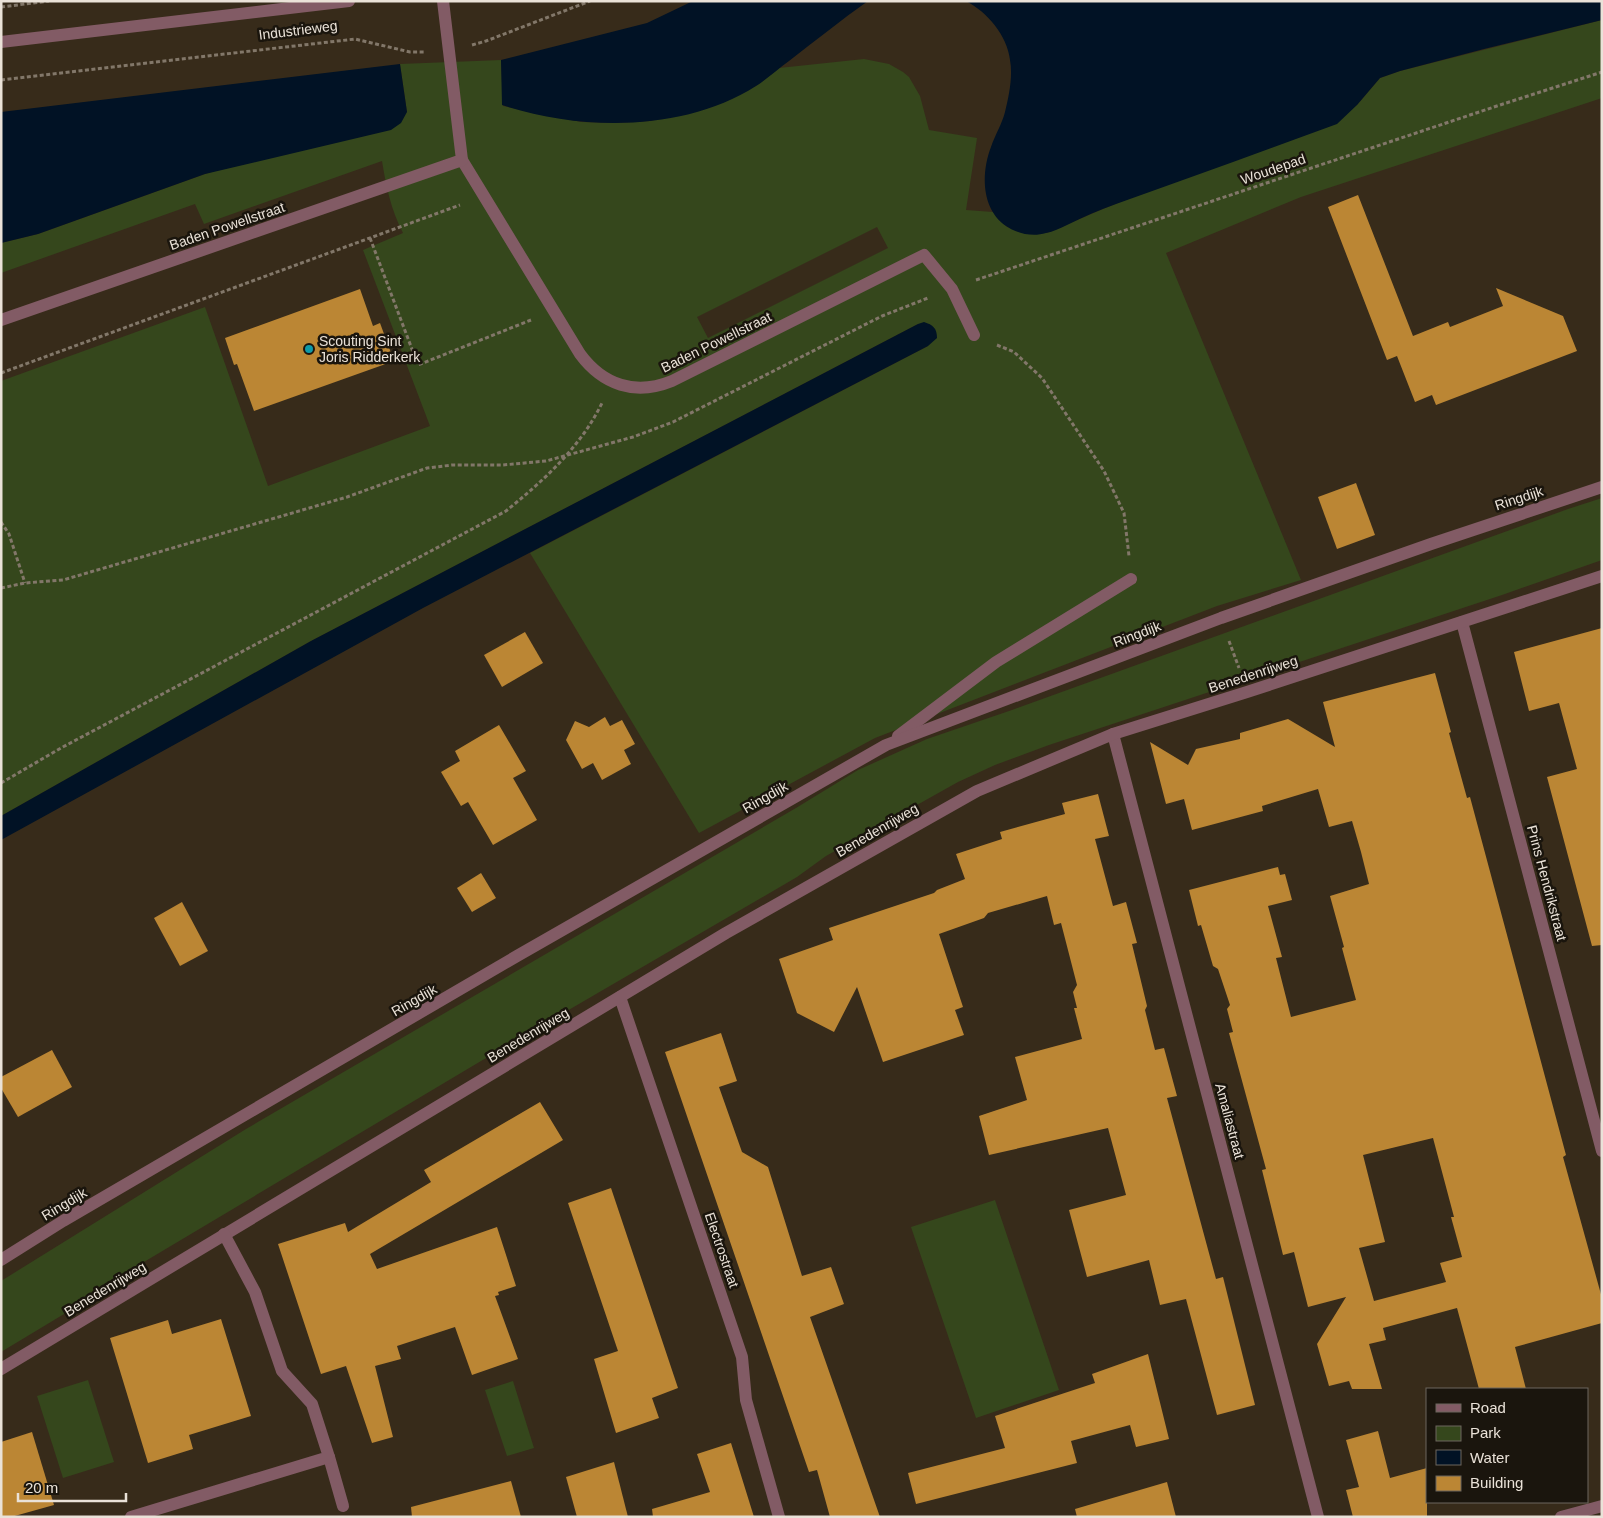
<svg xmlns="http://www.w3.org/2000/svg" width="1603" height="1518" font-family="Helvetica,sans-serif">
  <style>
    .green { fill: #35471c; fill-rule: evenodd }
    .water { fill: #011225 }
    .building { fill: #bb8634; fill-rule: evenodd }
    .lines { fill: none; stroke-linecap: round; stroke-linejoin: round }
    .path { stroke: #827769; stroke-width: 3; stroke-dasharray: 4 2.5; stroke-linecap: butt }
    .minor { stroke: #825b65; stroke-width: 12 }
    .culture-dot { fill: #0f9aa8; stroke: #1a150d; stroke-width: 2 }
    .labels { text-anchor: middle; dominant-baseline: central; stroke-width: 5; stroke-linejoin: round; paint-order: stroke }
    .street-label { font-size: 14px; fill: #eae2d8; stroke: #1a150d }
    .poi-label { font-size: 14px; fill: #eae2d8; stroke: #1a150d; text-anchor: start }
  </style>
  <rect width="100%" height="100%" fill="#372b1a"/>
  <g class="green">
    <path d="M 1602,20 L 1602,98 L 1301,197 L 1166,253 L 1301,580 L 1217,606 L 875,738 L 699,833 L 530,553 L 928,346 L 918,324 L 311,641 L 1,816 L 1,381 L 205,307 L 268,486 L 430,426 L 363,250 L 403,233 C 391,210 386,186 382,161 L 204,224 L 195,204 L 1,273 L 1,243 L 38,234 L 205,174 L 407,112 L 400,64 L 501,60 L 503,106 L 581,122 L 616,123 L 651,121 L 756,86 L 779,68 L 864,59 L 889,64 L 903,72 L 909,77 L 920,96 L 929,130 L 977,138 L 966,210 L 993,212 L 1007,227 L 1047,233 L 1103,209 L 1357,105 L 1380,78 L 1400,71 ZM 877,227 L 888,248 L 708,338 L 697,317 Z"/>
    <path d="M 1602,498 L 1602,560 L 1502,595 L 1049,745 L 995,765 L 958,782 L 826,856 L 797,877 L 481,1061 L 102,1287 L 79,1305 L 1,1352 L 1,1281 L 246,1129 L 796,808 L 858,770 L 927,739 L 1012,710 L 1568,509 Z"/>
    <path d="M 995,1200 L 1059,1390 L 976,1418 L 911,1227 Z"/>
    <path d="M 88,1380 L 114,1462 L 63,1478 L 37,1396 Z"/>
    <path d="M 513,1381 L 534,1448 L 507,1456 L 485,1390 Z"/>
  </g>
  <g class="water">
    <path d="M 693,1 L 868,1 C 841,20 815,41 789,61 C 778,69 767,79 756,86 C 684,132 581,131 502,105 L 501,60 L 647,23 Z"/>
    <path d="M 966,1 L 1602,1 L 1602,20 L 1484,49 L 1400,71 L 1380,78 L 1357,105 L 1337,124 C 1263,151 1190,178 1116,204 C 1099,210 1083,217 1067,225 C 1060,228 1053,232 1046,233 C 1033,237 1018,234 1006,226 C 981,209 981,173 991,147 C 995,135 1002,124 1005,112 C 1009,96 1013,76 1010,60 C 1007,35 987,12 966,1 Z"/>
    <path d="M 400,64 L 407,112 L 401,123 L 391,130 L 205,174 L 38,234 L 1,243 L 1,112 Z"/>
    <path d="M 924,322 C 933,325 937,328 937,338 L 928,346 L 423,608 L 1,840 L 1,816 L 311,641 L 918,324 Z"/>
  </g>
  <g class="building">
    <path d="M 1358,195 L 1413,336 L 1448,322 L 1450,327 L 1503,306 L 1496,288 L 1563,316 L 1577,351 L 1436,405 L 1432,395 L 1415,402 L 1397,356 L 1387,360 L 1328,207 Z"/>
    <path d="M 360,289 L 373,326 L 380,323 L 394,361 L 254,411 L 237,364 L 234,365 L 225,338 Z"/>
    <path d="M 1356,483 L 1375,535 L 1337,549 L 1318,497 Z"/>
    <path d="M 1602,628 L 1602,945 L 1592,946 L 1547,777 L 1577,769 L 1559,703 L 1529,711 L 1514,652 Z"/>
    <path d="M 525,632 L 543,663 L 502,687 L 484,655 Z"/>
    <path d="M 1435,673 L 1451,732 L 1449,733 L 1467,798 L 1470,797 L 1566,1155 L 1563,1157 L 1602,1298 L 1602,1323 L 1515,1347 L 1526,1389 L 1479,1389 L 1457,1308 L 1383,1328 L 1386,1340 L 1369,1344 L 1382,1389 L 1352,1389 L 1349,1381 L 1329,1386 L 1317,1344 L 1346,1297 L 1308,1307 L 1294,1252 L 1283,1255 L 1262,1170 L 1266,1169 L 1229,1033 L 1233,1032 L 1227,1009 L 1230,1005 L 1218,969 L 1213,966 L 1201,925 L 1198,926 L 1189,890 L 1278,867 L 1280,875 L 1285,874 L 1292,900 L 1268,906 L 1282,957 L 1276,958 L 1291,1017 L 1356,1000 L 1342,948 L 1344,947 L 1330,896 L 1369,884 L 1361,852 L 1352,821 L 1329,827 L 1318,789 L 1262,806 L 1263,811 L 1192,830 L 1184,799 L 1166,804 L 1150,742 L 1188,765 L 1196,749 L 1240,739 L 1240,733 L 1288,719 L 1335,747 L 1323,702 ZM 1433,1138 L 1454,1217 L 1451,1217 L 1462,1257 L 1440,1263 L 1446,1282 L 1374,1301 L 1359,1248 L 1385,1242 L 1363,1155 Z"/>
    <path d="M 605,717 L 610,726 L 622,720 L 635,744 L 624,750 L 631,764 L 602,780 L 593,763 L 582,769 L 566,740 L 575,721 L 589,727 Z"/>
    <path d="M 499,725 L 526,771 L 513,778 L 537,820 L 493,845 L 468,802 L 461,806 L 441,772 L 460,761 L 455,751 Z"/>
    <path d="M 1098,794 L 1109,836 L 1095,839 L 1113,906 L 1126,902 L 1137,943 L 1132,944 L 1147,1006 L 1145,1010 L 1155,1050 L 1164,1048 L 1177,1096 L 1167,1098 L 1216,1279 L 1223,1277 L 1255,1405 L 1217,1415 L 1186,1299 L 1160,1305 L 1149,1260 L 1087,1277 L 1069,1210 L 1126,1195 L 1108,1128 L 989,1155 L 979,1116 L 1027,1100 L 1015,1057 L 1082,1039 L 1074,1008 L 1077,1008 L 1073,992 L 1077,985 L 1061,923 L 1054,925 L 1047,896 L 988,913 L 984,918 L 939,934 L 963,1007 L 955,1010 L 964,1035 L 883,1062 L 857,987 L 834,1032 L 797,1013 L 779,959 L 833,940 L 829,928 L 934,893 L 937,890 L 965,879 L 956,854 L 1002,839 L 1000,832 L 1065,814 L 1062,803 Z"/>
    <path d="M 481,873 L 496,898 L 472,912 L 457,888 Z"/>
    <path d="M 182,902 L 208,951 L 180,966 L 154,918 Z"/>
    <path d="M 721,1033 L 737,1081 L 719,1087 L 742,1152 L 768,1167 L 802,1276 L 831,1267 L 844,1304 L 810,1317 L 880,1517 L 830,1517 L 817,1470 L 809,1472 L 665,1052 Z"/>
    <path d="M 52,1050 L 72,1087 L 18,1117 L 1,1088 L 1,1077 Z"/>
    <path d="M 540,1102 L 563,1140 L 370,1254 L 377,1269 L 497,1227 L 516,1286 L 498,1292 L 499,1295 L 495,1296 L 518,1359 L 472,1375 L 455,1327 L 397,1346 L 401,1359 L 375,1366 L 393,1437 L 372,1443 L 346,1366 L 321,1374 L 278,1244 L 345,1223 L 348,1232 L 431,1182 L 424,1170 Z"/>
    <path d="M 611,1188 L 678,1388 L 652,1398 L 659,1418 L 616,1433 L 594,1359 L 618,1351 L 568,1203 Z"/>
    <path d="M 221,1319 L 251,1416 L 189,1435 L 193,1449 L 148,1463 L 110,1338 L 168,1320 L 172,1334 Z"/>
    <path d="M 1148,1354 L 1169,1439 L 1136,1447 L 1130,1425 L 1071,1441 L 1077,1463 L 916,1504 L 908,1473 L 1005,1448 L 995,1416 L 1095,1383 L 1092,1374 Z"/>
    <path d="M 1378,1431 L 1390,1478 L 1427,1468 L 1427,1517 L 1353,1517 L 1346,1490 L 1359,1487 L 1346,1440 Z"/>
    <path d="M 32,1432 L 54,1505 L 11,1517 L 1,1517 L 1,1442 Z"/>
    <path d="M 731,1443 L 754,1517 L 653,1517 L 652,1509 L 710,1492 L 697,1454 Z"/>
    <path d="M 614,1462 L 628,1517 L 577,1517 L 566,1477 Z"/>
    <path d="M 511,1481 L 521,1517 L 412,1517 L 411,1507 Z"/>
    <path d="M 1167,1482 L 1176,1517 L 1077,1517 L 1075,1509 Z"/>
  </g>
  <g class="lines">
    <g class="path">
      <path d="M 1,7 L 49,1"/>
      <path d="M 472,45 L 486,41 L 590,1"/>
      <path d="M 1,80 L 355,39 L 410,52 L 424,52"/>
      <path d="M 370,238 L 418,365 L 531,320"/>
      <path d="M 976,280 L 1500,105 L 1602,72"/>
      <path d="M 997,345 L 1014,352 L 1042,378 L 1104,471 L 1124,513 L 1129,556"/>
      <path d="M 1,373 L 460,205"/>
      <path d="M 1,522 L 9,534 L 25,583"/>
      <path d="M 1,588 L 25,583 L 63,580 L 347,497 L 427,468 L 452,465 L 503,465 L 546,461 L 633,437 L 673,422 L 882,316 L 928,298"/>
      <path d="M 1229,641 L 1239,668"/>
      <path d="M 1,783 L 61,748 L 506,511 C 544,480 580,448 602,403"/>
    </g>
    <g class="minor">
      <path d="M 1,42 L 349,1"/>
      <path d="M 462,160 L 580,354 C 603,385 635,396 672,381 L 924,255 L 952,289 L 974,335"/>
      <path d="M 1,320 L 462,160 L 443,1"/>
      <path d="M 1462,622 L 1602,1151"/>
      <path d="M 1113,734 L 1318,1517"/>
      <path d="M 898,736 L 996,662 L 1131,579"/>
      <path d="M 620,997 L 742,1357 L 746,1400 L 779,1517"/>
      <path d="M 1,1260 L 63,1221 L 517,956 L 886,745 L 1221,618 L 1431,544 L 1602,487"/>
      <path d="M 1,1369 L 726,933 L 977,791 L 1113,734 L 1247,692 L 1602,576"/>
      <path d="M 329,1457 L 343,1506"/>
      <path d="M 131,1517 L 329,1457 L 312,1404 L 282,1371 L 255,1292 L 224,1234"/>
      <path d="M 1561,1517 L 1602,1506"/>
    </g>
  </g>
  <circle class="culture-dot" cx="309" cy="349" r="5"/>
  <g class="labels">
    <g class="street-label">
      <text transform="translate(298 30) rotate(-7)">Industrieweg</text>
      <text transform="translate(1273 169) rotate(-19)">Woudepad</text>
      <text transform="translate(227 226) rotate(-19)">Baden Powellstraat</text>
      <text transform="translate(716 342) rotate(-26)">Baden Powellstraat</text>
      <text transform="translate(1519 498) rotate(-18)">Ringdijk</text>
      <text transform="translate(1137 634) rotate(-21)">Ringdijk</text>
      <text transform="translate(1253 674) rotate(-18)">Benedenrijweg</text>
      <text transform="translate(765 797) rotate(-30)">Ringdijk</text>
      <text transform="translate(877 830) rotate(-30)">Benedenrijweg</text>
      <text transform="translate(1547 883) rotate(75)">Prins Hendrikstraat</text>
      <text transform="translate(414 1000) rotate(-30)">Ringdijk</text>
      <text transform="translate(528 1035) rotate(-31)">Benedenrijweg</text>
      <text transform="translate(1230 1121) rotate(75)">Amaliastraat</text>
      <text transform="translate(64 1204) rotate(-31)">Ringdijk</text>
      <text transform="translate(722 1250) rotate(71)">Electrostraat</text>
      <text transform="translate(105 1289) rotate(-31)">Benedenrijweg</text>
    </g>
    <g class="poi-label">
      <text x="319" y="341">Scouting Sint<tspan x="319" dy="16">Joris Ridderkerk</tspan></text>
    </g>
  </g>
  <rect width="1603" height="1518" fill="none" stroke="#eae2d8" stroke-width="5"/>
  <rect x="1426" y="1388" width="162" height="115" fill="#1a150d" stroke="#6d675e"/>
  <rect x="1436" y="1404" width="25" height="8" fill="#825b65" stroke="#6d675e"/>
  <text x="1470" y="1413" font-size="15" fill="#eae2d8">Road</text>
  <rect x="1436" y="1426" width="25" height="15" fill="#35471c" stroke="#6d675e"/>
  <text x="1470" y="1438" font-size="15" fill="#eae2d8">Park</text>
  <rect x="1436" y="1450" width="25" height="15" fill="#011225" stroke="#6d675e"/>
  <text x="1470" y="1463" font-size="15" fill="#eae2d8">Water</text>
  <rect x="1436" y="1476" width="25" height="15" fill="#bb8634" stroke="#6d675e"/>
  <text x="1470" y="1488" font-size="15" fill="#eae2d8">Building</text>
  <path d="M18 1493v8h108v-8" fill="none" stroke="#eae2d8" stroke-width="2.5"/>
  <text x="25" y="1493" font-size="15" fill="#eae2d8" stroke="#1a150d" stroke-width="4" paint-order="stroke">20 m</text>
</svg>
